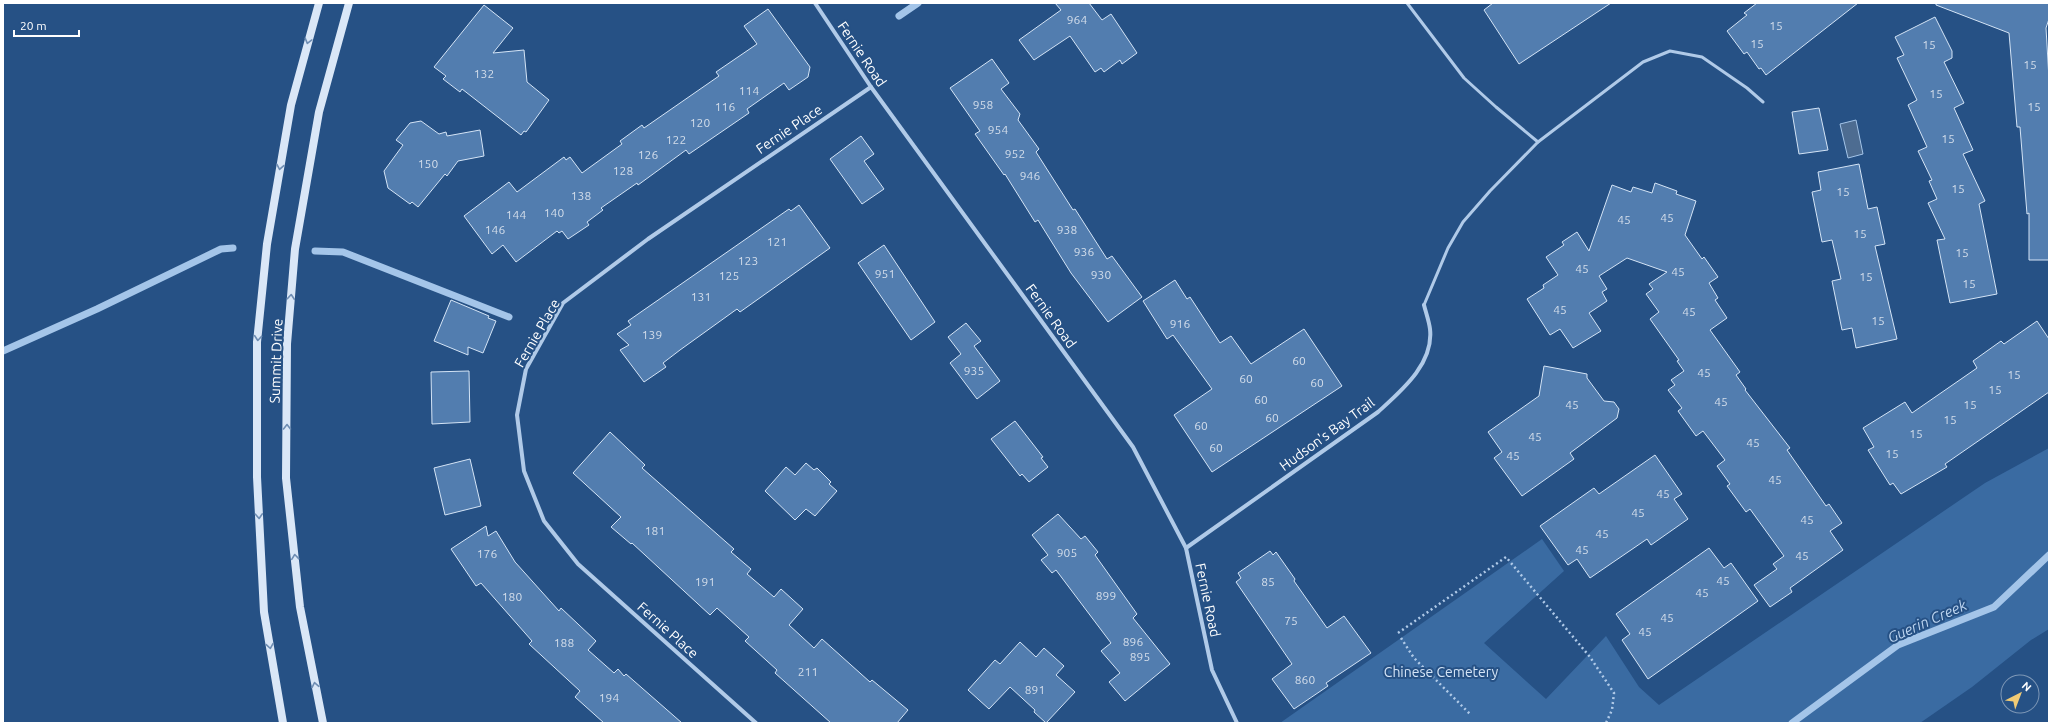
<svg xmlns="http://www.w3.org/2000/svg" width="2052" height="726" font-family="Ubuntu,sans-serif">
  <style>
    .green { fill: #3a6ba2 }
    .water { fill: #4d6c91; stroke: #a4c5e9 }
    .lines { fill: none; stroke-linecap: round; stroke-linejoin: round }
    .stream { stroke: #a4c5e9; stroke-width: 7 }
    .building { fill: #527daf; stroke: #d4e4f6 }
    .path { stroke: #b0cae8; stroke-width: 2.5; stroke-dasharray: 2 3; stroke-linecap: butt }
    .service { stroke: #b0cae8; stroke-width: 3 }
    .minor { stroke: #b0cae8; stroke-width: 4 }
    .secondary { stroke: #dae7f7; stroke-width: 8 }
    .oneway { stroke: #6e8db3 }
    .labels { text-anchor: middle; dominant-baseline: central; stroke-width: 4; stroke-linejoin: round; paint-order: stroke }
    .number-label { font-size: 12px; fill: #d4deeb }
    .street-label { font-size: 14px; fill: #fff; stroke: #265185 }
    .park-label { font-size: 14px; fill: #d4e4f6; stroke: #265185 }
    .water-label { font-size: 15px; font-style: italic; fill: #bcd4ef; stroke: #265185 }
  </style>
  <rect width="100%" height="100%" fill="#265185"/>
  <path class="green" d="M 2049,448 L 2049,629 L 2031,640 L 1972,687 L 1920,723 L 1280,723 L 1542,539 L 1564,571 L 1484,643 L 1546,699 L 1606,636 L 1639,687 L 1659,705 L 1985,483 Z"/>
  <path class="water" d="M 1856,120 L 1863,154 L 1848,158 L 1840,124 Z"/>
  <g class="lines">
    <g class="stream">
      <path d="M 899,16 L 918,3"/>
      <path d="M 315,251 L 343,252 L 509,317"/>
      <path d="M 3,351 L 97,309 L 221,249 L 233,248"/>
      <path d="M 1792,723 L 1898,645 L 1994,607 L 2049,555"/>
    </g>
  </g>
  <g class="building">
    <path d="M 1055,3 L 1089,3 L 1102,20 L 1111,14 L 1137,53 L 1122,64 L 1120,60 L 1104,72 L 1101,68 L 1095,72 L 1070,36 L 1034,60 L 1019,40 L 1061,10 Z"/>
    <path d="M 1493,3 L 1611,3 L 1519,64 L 1484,10 Z"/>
    <path d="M 1757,3 L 1858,3 L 1766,75 L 1761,68 L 1759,69 L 1747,52 L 1744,54 L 1727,31 L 1747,15 L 1744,13 Z"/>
    <path d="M 1936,3 L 2049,3 L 2049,19 L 2046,28 L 2049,79 L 2049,260 L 2029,260 L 2029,213 L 2027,214 L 2020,127 L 2017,127 L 2009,33 L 1936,5 Z"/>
    <path d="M 484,5 L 513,28 L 493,53 L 524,50 L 527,82 L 549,100 L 526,132 L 524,131 L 521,135 L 462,89 L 460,92 L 443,79 L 446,76 L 434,67 Z"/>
    <path d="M 768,9 L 810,67 L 808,77 L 789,90 L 784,83 L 747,109 L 749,113 L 689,154 L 686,150 L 638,185 L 637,183 L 601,208 L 603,210 L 587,222 L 589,225 L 568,239 L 562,231 L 559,233 L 557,231 L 516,262 L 503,245 L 492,254 L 464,216 L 509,182 L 517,192 L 564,157 L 566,160 L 570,157 L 582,173 L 622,144 L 620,141 L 642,125 L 644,128 L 719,76 L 716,72 L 757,44 L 744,26 Z"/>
    <path d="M 1935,17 L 1952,51 L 1952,58 L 1944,62 L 1964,103 L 1954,108 L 1973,150 L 1963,154 L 1985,201 L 1979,204 L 1997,294 L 1950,303 L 1937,240 L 1945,239 L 1928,203 L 1937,199 L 1929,181 L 1932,180 L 1918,151 L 1927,147 L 1908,105 L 1917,100 L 1897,58 L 1904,55 L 1895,37 Z"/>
    <path d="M 992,59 L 1009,83 L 1001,89 L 1020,114 L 1018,120 L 1039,149 L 1036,152 L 1073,210 L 1075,209 L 1107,259 L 1112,256 L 1142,297 L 1108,322 L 1071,273 L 1038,220 L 1035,222 L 1005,174 L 1004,175 L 975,134 L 980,131 L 950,88 Z"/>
    <path d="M 1819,108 L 1828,150 L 1799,154 L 1792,112 Z"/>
    <path d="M 421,121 L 439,134 L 446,132 L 447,136 L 480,130 L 484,156 L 458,161 L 447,176 L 445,174 L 418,207 L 412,202 L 410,204 L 388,188 L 384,171 L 403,145 L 396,140 L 410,123 Z"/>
    <path d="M 861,136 L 874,154 L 864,161 L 884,189 L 862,204 L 830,159 Z"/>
    <path d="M 1859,164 L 1868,209 L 1877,207 L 1885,244 L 1875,246 L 1897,339 L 1856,348 L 1852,328 L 1842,330 L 1832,281 L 1841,279 L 1832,240 L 1822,242 L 1812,192 L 1821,190 L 1818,172 Z"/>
    <path d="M 1655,183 L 1677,191 L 1676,194 L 1696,201 L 1685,235 L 1702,259 L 1704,257 L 1718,277 L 1709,283 L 1718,298 L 1715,300 L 1727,318 L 1710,330 L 1740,372 L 1736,375 L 1746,389 L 1745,390 L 1790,448 L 1787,450 L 1826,506 L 1829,504 L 1842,523 L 1830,531 L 1843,550 L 1790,588 L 1792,592 L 1770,607 L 1754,585 L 1777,569 L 1773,564 L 1784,556 L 1750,509 L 1746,512 L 1727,486 L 1730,484 L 1717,466 L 1725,460 L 1703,431 L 1696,436 L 1678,411 L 1682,408 L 1668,390 L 1675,385 L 1671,380 L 1684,371 L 1677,361 L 1679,360 L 1650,319 L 1659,312 L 1646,294 L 1653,289 L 1649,284 L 1667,272 L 1627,258 L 1599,276 L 1607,289 L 1602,292 L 1607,301 L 1589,313 L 1601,331 L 1573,348 L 1560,329 L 1550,335 L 1527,299 L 1544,288 L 1543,285 L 1558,275 L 1546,257 L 1564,245 L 1562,242 L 1577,232 L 1589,251 L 1612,185 L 1631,192 L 1633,187 L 1652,193 Z"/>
    <path d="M 799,205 L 830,248 L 740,312 L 737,309 L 680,350 L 663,363 L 666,367 L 644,382 L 620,350 L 629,345 L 617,334 L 631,325 L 628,321 L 789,209 L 791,211 Z"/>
    <path d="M 884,245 L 935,322 L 911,340 L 858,263 Z"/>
    <path d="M 1175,280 L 1187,299 L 1190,297 L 1220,343 L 1231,336 L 1251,364 L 1304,329 L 1342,386 L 1212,472 L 1174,415 L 1212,389 L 1173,335 L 1167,339 L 1143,301 Z"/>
    <path d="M 451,300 L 489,316 L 488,318 L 496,321 L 483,353 L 468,347 L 468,355 L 434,341 Z"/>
    <path d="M 2037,321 L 2049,339 L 2049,392 L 1945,464 L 1947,467 L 1901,494 L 1893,483 L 1890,485 L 1868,450 L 1874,447 L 1863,428 L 1905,402 L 1912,413 L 1977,368 L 1973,361 L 2001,341 L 2004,344 Z"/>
    <path d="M 966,323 L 981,341 L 974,346 L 1000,381 L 977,399 L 950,363 L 961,354 L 948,337 Z"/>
    <path d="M 1544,366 L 1587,374 L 1587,378 L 1604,401 L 1614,402 L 1619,409 L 1617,418 L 1570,453 L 1574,459 L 1522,496 L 1494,458 L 1502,452 L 1488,432 L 1539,396 Z"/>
    <path d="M 469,371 L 470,422 L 432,424 L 431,372 Z"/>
    <path d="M 1015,421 L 1043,457 L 1041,458 L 1048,467 L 1029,482 L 1022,474 L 1020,476 L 991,439 Z"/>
    <path d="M 610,432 L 645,465 L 642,468 L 734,549 L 731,552 L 751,569 L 747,574 L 774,597 L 781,589 L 803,609 L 789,625 L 814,648 L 822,639 L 870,682 L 872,680 L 908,710 L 897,723 L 831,723 L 775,673 L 777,670 L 745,641 L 749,637 L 717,608 L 710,615 L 632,543 L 631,544 L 611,527 L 621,517 L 573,473 Z"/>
    <path d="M 1655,455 L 1682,494 L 1674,499 L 1688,519 L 1651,545 L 1647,539 L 1590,578 L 1577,559 L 1568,565 L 1540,526 L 1594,488 L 1599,494 Z"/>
    <path d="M 470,459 L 481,506 L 445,515 L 434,468 Z"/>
    <path d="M 806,463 L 814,470 L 817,468 L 831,482 L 829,484 L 837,491 L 815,516 L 806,509 L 795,520 L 765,491 L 786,467 L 795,475 Z"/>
    <path d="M 1058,514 L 1081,539 L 1085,536 L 1098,552 L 1095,555 L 1137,614 L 1133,618 L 1170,664 L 1125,701 L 1109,682 L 1120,673 L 1101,651 L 1111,643 L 1056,570 L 1052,573 L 1041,560 L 1048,555 L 1032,535 Z"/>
    <path d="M 486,526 L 488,536 L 496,531 L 515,562 L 559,611 L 561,608 L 596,641 L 588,650 L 614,673 L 618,669 L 624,676 L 626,674 L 682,723 L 604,723 L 575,697 L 580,691 L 529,644 L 532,641 L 481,583 L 476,586 L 451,549 Z"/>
    <path d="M 1709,548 L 1724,568 L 1731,563 L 1758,601 L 1648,679 L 1622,640 L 1630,634 L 1616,614 Z"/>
    <path d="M 1270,551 L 1273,555 L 1276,552 L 1295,579 L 1294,581 L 1327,628 L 1344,616 L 1371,653 L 1326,683 L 1328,686 L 1294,709 L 1272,679 L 1292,664 L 1236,582 L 1241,578 L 1238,573 Z"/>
    <path d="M 1020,642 L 1036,657 L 1044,648 L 1064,666 L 1056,675 L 1075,692 L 1046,723 L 1034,712 L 1035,710 L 1010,687 L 989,709 L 968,690 L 995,660 L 1000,664 Z"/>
  </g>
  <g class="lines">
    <g class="path">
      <path d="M 1398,633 L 1506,557 L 1590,657 L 1614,693 L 1612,710 L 1606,723"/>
      <path d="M 1401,638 L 1414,658 L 1470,714"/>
    </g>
    <g class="service">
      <path d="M 1407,3 L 1464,78 L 1496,107 L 1538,142"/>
      <path d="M 1424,305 L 1448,248 L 1463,222 L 1490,191 L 1538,142 L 1643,62 L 1670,51 L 1702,57 L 1747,88 L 1763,102"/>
    </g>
    <g class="minor">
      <path d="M 815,3 L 871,87 L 1133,447 L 1186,548 L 1212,670 L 1237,723"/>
      <path d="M 1186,548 L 1378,412 C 1401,391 1434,364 1430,329 C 1429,321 1426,313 1424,305"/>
      <path d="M 756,723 L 578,564 L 544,521 L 524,471 L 517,415 L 526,369 L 563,303 L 648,239 L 871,87"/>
    </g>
    <g class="secondary">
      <path d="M 283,723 L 264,612 L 257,477 L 257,342 L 267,244 L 291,105 L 319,3"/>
      <path d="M 323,723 L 300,607 L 286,478 L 287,344 L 295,249 L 319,112 L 349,3"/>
    </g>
  </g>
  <defs><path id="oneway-chevron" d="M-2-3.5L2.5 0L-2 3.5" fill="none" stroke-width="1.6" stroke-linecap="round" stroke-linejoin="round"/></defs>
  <g class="oneway">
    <use href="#oneway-chevron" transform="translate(308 41) rotate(105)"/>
    <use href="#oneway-chevron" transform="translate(280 167) rotate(100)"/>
    <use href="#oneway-chevron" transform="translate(291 297) rotate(-85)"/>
    <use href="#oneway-chevron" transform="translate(258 338) rotate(95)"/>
    <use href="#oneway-chevron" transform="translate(287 427) rotate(-90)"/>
    <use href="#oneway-chevron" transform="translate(259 516) rotate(87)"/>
    <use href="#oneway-chevron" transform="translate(295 557) rotate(-96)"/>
    <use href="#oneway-chevron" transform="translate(270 646) rotate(81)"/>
    <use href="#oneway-chevron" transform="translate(315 685) rotate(-101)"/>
  </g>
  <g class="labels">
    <g class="number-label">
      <text x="1077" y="19">964</text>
      <text x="1776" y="25">15</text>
      <text x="1757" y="43">15</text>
      <text x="1929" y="44">15</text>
      <text x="2030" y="64">15</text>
      <text x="484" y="73">132</text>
      <text x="749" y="90">114</text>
      <text x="1936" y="93">15</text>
      <text x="983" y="104">958</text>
      <text x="725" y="106">116</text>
      <text x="2034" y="106">15</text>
      <text x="700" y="122">120</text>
      <text x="998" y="129">954</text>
      <text x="1948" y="138">15</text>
      <text x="676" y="139">122</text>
      <text x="1015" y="153">952</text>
      <text x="648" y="154">126</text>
      <text x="428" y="163">150</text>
      <text x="623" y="170">128</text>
      <text x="1030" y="175">946</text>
      <text x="1958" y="188">15</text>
      <text x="1843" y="191">15</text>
      <text x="581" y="195">138</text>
      <text x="554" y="212">140</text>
      <text x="516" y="214">144</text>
      <text x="1667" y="217">45</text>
      <text x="1624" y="219">45</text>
      <text x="495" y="229">146</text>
      <text x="1067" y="229">938</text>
      <text x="1860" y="233">15</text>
      <text x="777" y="241">121</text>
      <text x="1084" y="251">936</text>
      <text x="1962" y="252">15</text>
      <text x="748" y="260">123</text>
      <text x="1582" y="268">45</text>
      <text x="1678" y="271">45</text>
      <text x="885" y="273">951</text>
      <text x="1101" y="274">930</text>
      <text x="729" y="275">125</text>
      <text x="1866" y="276">15</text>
      <text x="1969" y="283">15</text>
      <text x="701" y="296">131</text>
      <text x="1560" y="309">45</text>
      <text x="1689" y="311">45</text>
      <text x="1878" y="320">15</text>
      <text x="1180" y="323">916</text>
      <text x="652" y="334">139</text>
      <text x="1299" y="360">60</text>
      <text x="974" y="370">935</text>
      <text x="1704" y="372">45</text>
      <text x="2014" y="374">15</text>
      <text x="1246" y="378">60</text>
      <text x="1317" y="382">60</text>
      <text x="1995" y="389">15</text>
      <text x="1261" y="399">60</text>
      <text x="1721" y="401">45</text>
      <text x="1572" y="404">45</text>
      <text x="1970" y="404">15</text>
      <text x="1272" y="417">60</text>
      <text x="1950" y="419">15</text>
      <text x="1201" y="425">60</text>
      <text x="1916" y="433">15</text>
      <text x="1535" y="436">45</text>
      <text x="1753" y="442">45</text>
      <text x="1216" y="447">60</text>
      <text x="1892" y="453">15</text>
      <text x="1513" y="455">45</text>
      <text x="1775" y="479">45</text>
      <text x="1663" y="493">45</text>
      <text x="1638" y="512">45</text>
      <text x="1807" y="519">45</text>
      <text x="655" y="530">181</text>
      <text x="1602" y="533">45</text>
      <text x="1582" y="549">45</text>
      <text x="1067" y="552">905</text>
      <text x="487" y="553">176</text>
      <text x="1802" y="555">45</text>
      <text x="1723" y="580">45</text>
      <text x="705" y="581">191</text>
      <text x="1268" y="581">85</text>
      <text x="1702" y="592">45</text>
      <text x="1106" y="595">899</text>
      <text x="512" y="596">180</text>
      <text x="1667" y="617">45</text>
      <text x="1291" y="620">75</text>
      <text x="1645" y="631">45</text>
      <text x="1133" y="641">896</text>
      <text x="564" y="642">188</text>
      <text x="1140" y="656">895</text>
      <text x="808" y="671">211</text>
      <text x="1305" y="679">860</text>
      <text x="1035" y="689">891</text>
      <text x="609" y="697">194</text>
    </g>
    <g class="street-label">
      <text transform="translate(862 54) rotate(56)">Fernie Road</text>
      <text transform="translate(789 129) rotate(-34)">Fernie Place</text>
      <text transform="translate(1051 316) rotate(54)">Fernie Road</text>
      <text transform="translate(537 333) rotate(-60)">Fernie Place</text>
      <text transform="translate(276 361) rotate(-88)">Summit Drive</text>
      <text transform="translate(1327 434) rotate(-36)">Hudson's Bay Trail</text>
      <text transform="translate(1208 600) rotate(78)">Fernie Road</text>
      <text transform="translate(668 630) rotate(42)">Fernie Place</text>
    </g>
    <g class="park-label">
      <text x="1441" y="672">Chinese Cemetery</text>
    </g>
    <g class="water-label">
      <text transform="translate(1927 621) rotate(-24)">Guerin Creek</text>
    </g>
  </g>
  <rect width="2052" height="726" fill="none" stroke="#ffffff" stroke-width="8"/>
  <g transform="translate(2020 694) rotate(42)"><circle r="19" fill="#265185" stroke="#7d97b6"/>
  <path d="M0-3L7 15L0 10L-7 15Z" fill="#f1cb75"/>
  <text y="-6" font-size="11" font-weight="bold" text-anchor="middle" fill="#ffffff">N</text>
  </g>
  <path d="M14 30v6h65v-6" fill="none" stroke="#ffffff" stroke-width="2"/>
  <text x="20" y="30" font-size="12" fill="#ffffff" stroke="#265185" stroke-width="3" paint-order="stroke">20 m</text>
</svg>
